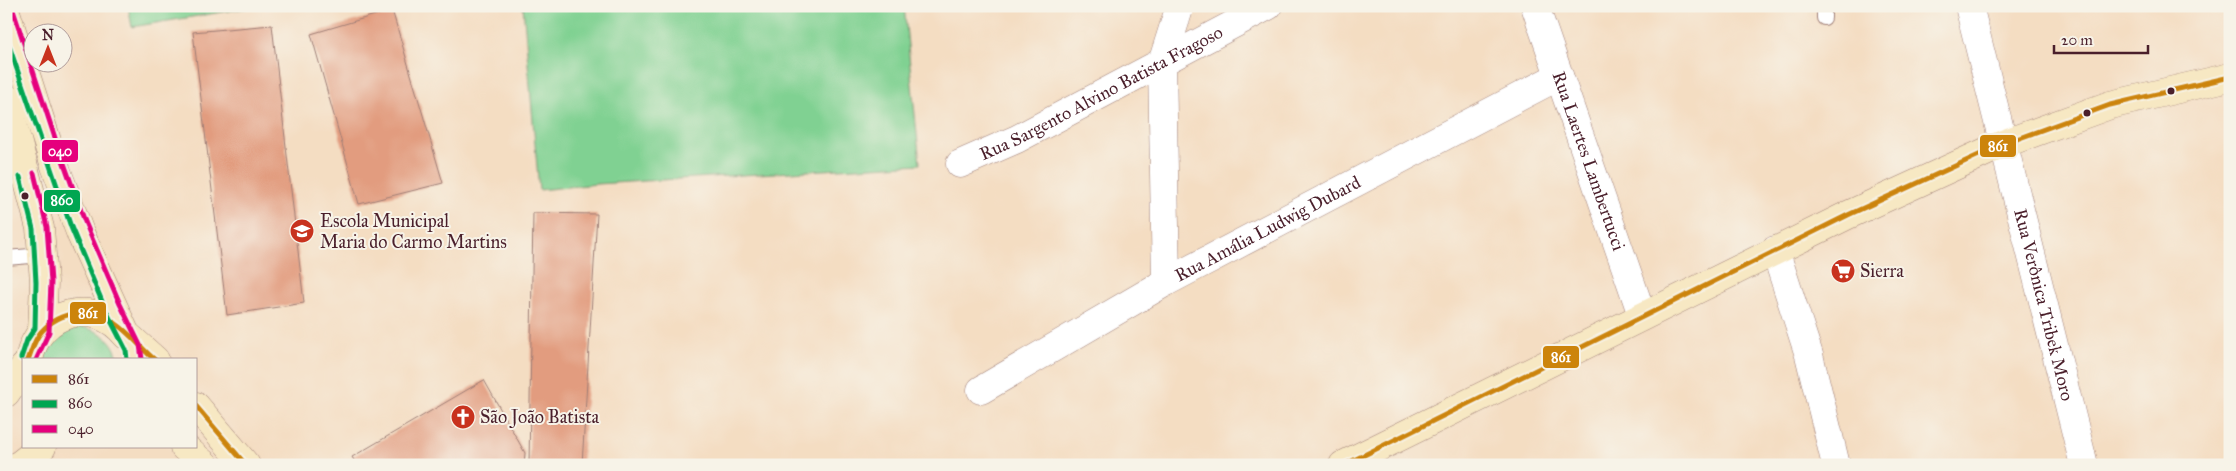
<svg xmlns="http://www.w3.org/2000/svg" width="2236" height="471" font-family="'IM FELL Great Primer',serif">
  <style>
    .green { fill: #80d192; stroke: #65785e }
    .building { fill: #e29c7f }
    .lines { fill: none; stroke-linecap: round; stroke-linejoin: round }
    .service-casing { stroke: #9f7e76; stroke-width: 16 }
    .minor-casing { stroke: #9f7e76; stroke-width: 29 }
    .secondary-casing { stroke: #9f7e76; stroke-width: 29 }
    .service { stroke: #fff; stroke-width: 14 }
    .minor { stroke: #fff; stroke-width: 28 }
    .secondary { stroke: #f7e8c3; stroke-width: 28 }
    .bus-1-casing { stroke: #f7f3e8; stroke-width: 9 }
    .bus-2-casing { stroke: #f7f3e8; stroke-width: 9 }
    .bus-3-casing { stroke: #f7f3e8; stroke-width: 9 }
    .bus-1 { stroke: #cc840b; stroke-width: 5 }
    .bus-2 { stroke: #00a651; stroke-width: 5 }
    .bus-3 { stroke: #e5007d; stroke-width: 5 }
    .bus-dot { fill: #4a1f2b; stroke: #f7f3e8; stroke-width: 2 }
    .labels { text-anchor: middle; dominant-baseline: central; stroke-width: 4; stroke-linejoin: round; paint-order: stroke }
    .street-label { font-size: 18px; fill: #4a1f2b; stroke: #f7f3e8 }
    .poi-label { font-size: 18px; fill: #4a1f2b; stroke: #f7f3e8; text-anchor: start }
    .line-badge { stroke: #f7f3e8; stroke-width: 2 }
    .badge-label { font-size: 14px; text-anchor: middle; font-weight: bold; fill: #fff }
  </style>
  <rect width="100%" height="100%" fill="#f7f3e8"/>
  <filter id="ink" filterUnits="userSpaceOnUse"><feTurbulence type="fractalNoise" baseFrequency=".02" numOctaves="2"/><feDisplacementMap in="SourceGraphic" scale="10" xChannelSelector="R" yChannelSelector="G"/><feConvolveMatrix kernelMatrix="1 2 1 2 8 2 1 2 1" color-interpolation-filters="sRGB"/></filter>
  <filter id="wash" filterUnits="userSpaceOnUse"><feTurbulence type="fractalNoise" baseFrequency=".0096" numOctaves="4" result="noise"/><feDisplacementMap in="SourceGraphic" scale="20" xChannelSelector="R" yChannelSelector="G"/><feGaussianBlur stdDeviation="1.12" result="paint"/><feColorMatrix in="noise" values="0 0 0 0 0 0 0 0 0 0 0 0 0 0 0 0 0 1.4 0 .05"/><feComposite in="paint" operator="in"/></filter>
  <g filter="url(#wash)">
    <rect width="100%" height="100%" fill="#f4ddc2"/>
    <g class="green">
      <path d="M 128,6 L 258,6 L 132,27 Z"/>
      <path d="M 523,6 L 904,6 L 920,164 L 597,184 L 539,190 Z"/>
      <path d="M 82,327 C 101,331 115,340 118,360 L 44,360 C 49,339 63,330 82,327 Z"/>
    </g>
    <g id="blocks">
      <g class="building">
        <path d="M 392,10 L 443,183 L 359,204 L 311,34 Z"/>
        <path d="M 272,25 L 304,303 L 227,315 L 193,32 Z"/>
        <path d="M 533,213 L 597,214 L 582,465 L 529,465 Z"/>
        <path d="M 484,380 L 525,453 L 524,465 L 357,465 L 352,457 Z"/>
      </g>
    </g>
  </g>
  <g filter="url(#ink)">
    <use href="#blocks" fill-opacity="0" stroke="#9f7e76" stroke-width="1"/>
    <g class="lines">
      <defs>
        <g id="service">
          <path d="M 1824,18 L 1824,6"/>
          <path d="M 6,258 L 43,255"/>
        </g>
        <g id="minor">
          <path id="s1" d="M 1535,6 L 1642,315"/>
          <path id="s2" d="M 1969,6 L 2084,465"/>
          <path id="s3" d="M 960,164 L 1017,139 L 1268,6"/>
          <path d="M 1775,250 L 1809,355 L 1836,465"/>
          <path d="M 1166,282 L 1162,63 L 1180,6"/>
          <path id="s4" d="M 981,390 L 1166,282 L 1559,76"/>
        </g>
        <g id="secondary">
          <path d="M 6,12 L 55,166 L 81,235 L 126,334 L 155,360"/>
          <path d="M 6,98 L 40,228 L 44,282 L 42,330"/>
          <path d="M 29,360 C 38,310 95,296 126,335"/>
          <path d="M 6,393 L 24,367"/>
          <path d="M 196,406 L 246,465"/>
          <path d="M 184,447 L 205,465"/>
          <path d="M 19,465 L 42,447"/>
          <path d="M 1343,465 L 1848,215 L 2003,144 L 2110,105 L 2230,77"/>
        </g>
      </defs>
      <use href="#service" class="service-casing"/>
      <use href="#minor" class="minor-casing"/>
      <use href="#secondary" class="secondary-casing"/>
      <use href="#service" class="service"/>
      <use href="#minor" class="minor"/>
      <use href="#secondary" class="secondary"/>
      <defs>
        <g id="bus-1">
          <path d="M 28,360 C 32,350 34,340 41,332 C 60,310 92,307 115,323 C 130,333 141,348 155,360"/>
          <path d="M 196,406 L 246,465"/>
          <path d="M 1344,465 L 1848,215 L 2003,144 L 2110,105 L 2230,77"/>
        </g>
        <g id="bus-2">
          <path d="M 6,37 L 71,227 L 106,311 L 126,350 L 127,360"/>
          <path d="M 20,177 L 33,229 L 36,282 L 35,328 L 27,340 L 21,358"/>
        </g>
        <g id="bus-3">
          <path d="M 13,10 L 55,138 L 85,222 L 120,304 L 140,345 L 142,359"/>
          <path d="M 34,173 L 47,227 L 51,282 L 49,332 L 36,360"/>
        </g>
      </defs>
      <use href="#bus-1" class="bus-1-casing"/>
      <use href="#bus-2" class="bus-2-casing"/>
      <use href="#bus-3" class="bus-3-casing"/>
      <use href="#bus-1" class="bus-1"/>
      <use href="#bus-2" class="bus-2"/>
      <use href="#bus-3" class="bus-3"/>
    </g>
  </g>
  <defs>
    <symbol id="school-disc" viewBox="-11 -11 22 22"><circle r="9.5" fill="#c8321e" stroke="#f7f3e8"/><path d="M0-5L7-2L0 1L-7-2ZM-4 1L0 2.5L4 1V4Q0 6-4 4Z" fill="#fff"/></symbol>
    <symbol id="supermarket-disc" viewBox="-11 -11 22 22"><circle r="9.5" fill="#c8321e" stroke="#f7f3e8"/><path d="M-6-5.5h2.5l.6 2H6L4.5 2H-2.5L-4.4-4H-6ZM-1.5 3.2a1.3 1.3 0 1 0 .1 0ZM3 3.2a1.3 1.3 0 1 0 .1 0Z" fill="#fff"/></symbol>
    <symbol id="church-disc" viewBox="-11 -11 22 22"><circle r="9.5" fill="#c8321e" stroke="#f7f3e8"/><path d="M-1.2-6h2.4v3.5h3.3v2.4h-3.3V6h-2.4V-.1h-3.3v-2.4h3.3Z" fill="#fff"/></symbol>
  </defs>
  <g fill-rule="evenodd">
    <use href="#school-disc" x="288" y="217" width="28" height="28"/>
    <use href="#supermarket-disc" x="1829" y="257" width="28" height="28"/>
    <use href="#church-disc" x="449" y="403" width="28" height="28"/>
  </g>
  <g class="bus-dot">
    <circle cx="2171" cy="91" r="4.5"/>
    <circle cx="2087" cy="113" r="4.5"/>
    <circle cx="25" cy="196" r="4.5"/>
  </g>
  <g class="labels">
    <g class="street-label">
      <text stroke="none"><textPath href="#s3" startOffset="158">Rua Sargento Alvino Batista Fragoso</textPath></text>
      <text stroke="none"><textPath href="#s1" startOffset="164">Rua Laertes Lambertucci</textPath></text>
      <text stroke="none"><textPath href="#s4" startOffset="329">Rua Amália Ludwig Dubard</textPath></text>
      <text stroke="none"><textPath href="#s2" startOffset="308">Rua Verônica Tribek Moro</textPath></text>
    </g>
    <g class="poi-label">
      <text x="320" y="221">Escola Municipal<tspan x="320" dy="21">Maria do Carmo Martins</tspan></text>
      <text x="1860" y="271">Sierra</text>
      <text x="480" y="417">São João Batista</text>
    </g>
  </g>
  <g class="line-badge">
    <rect x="1979" y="134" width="38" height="24" rx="5" fill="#cc840b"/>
    <rect x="41" y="139" width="38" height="24" rx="5" fill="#e5007d"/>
    <rect x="43" y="189" width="38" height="24" rx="5" fill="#00a651"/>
    <rect x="69" y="301" width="38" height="24" rx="5" fill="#cc840b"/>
    <rect x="1542" y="345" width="38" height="24" rx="5" fill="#cc840b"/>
  </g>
  <g class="badge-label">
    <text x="1998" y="151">861</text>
    <text x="60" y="156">040</text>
    <text x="62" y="205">860</text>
    <text x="88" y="318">861</text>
    <text x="1561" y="362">861</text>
  </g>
  <rect width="2236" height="471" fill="none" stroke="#f7f3e8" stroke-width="25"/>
  <rect x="22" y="358" width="175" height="90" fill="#f7f3e8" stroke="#b29e9c"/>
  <rect x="32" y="375" width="25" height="8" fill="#cc840b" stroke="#b29e9c"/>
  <text x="68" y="384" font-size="15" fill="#4a1f2b">861</text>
  <rect x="32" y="400" width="25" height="8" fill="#00a651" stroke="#b29e9c"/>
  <text x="68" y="408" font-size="15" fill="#4a1f2b">860</text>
  <rect x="32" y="425" width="25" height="8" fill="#e5007d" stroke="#b29e9c"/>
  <text x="68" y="434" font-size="15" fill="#4a1f2b">040</text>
  <g transform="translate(48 48)"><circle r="24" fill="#f7f3e8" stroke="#b29e9c"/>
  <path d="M0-4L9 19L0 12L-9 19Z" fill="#c8321e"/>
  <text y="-8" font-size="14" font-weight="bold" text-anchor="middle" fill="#4a1f2b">N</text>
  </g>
  <path d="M2054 45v8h94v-8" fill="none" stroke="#4a1f2b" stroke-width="2.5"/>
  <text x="2061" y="45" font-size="15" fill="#4a1f2b" stroke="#f7f3e8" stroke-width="4" paint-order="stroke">20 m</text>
</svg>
